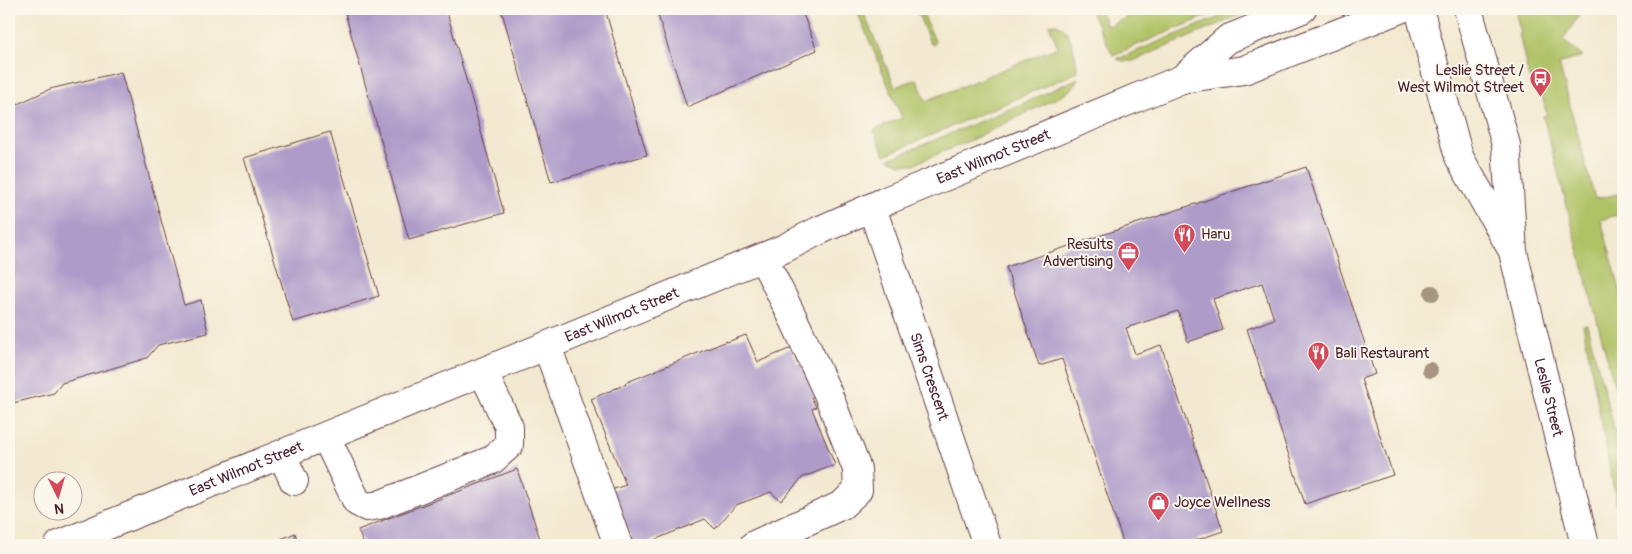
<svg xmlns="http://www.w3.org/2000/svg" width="1632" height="554" font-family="Pangolin,sans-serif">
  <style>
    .green { fill: #b0c266; stroke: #7d7048 }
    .building { fill: #ae9bc9 }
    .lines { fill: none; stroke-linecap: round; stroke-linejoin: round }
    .minor-casing { stroke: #633d44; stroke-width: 30 }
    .major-casing { stroke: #633d44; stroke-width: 30 }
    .minor { stroke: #fff; stroke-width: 28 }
    .major { stroke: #fff; stroke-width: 28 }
    .tree { fill: #a7957f }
    .labels { text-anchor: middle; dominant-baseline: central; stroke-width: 4; stroke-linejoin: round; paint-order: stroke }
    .poi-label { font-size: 15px; fill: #4a1f2b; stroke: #fbf7ec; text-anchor: start }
    .street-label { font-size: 15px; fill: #4a1f2b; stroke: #fbf7ec }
  </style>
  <rect width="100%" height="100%" fill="#fbf7ec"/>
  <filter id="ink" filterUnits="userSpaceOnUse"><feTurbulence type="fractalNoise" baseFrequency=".02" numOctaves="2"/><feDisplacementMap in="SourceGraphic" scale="10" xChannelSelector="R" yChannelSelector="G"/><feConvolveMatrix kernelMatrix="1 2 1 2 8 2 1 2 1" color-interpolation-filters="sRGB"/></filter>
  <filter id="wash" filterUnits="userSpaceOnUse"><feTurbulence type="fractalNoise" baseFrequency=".0096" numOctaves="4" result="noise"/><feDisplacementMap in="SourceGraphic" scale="20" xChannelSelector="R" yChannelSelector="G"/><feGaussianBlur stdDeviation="1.12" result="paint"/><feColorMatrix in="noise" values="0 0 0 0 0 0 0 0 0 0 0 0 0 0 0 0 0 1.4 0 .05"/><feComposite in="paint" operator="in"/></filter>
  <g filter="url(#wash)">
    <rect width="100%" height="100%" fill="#f3e9d0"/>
    <g class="green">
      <path d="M 856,9 L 862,9 L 895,87 L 917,79 L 926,101 L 1058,47 L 1049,24 C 1072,20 1075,56 1078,72 L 885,155 L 874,131 L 876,129 L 902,118 Z"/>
      <path d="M 916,9 L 921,9 L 935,41 L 934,45 L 930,43 Z"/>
      <path d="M 1091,9 L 1100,9 L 1107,26 L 1148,9 L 1224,9 L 1113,55 L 1091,12 Z"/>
      <path d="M 1239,9 L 1255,9 L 1133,61 L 1123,61 L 1117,59 Z"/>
      <path d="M 1517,9 L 1583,9 L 1563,40 L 1582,56 L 1559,64 L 1595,199 L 1618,194 L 1623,211 L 1623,213 L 1601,220 L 1623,300 L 1623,418 L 1543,116 L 1547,115 L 1537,77 L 1529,78 L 1519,34 L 1521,33 L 1516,15 Z"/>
      <path d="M 1078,78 L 1073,87 L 1065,94 L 971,140 L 914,164 L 900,164 L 889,159 L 1026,102 Z"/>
      <path d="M 1583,325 L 1587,325 L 1623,462 L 1623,538 Z"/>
    </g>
    <g id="blocks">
      <g class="building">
        <path d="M 344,9 L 446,9 L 504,213 L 409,240 Z"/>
        <path d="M 501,9 L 605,9 L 647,155 L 551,182 Z"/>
        <path d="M 656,9 L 801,9 L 817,50 L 687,107 Z"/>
        <path d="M 121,72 L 184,305 L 201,300 L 208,333 L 158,345 L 147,358 L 62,383 L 54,393 L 9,404 L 9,108 L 50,89 Z"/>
        <path d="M 330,132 L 379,296 L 293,322 L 244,158 Z"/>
        <path d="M 1306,167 L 1375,374 L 1361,379 L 1393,475 L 1305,504 L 1247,329 L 1274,319 L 1262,283 L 1213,299 L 1223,330 L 1188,342 L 1178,311 L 1126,328 L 1135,354 L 1161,345 L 1223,531 L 1182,545 L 1124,545 L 1062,359 L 1039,366 L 1006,267 Z"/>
        <path d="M 746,335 L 758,362 L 791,348 L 798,364 L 801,362 L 815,395 L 811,397 L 816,407 L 812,409 L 835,465 L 803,477 L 781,501 L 771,492 L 736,505 L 715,529 L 705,519 L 642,545 L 634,545 L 611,490 L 626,485 L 591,399 L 626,384 L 625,383 L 727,341 L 727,342 Z"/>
        <path d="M 517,469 L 542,545 L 364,545 L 358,530 Z"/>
        <path d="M 295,533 L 299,545 L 267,545 Z"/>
      </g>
    </g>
  </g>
  <g filter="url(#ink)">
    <use href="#blocks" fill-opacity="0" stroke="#633d44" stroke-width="1"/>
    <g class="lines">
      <defs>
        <g id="minor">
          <path d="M 1182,79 L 1228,39 L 1302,9"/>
          <path id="s1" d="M 872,208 L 987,545"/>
          <path d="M 547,346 L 618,545"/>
          <path d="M 326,437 L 357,502 L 367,507 L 379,505 L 492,460 L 509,445 L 509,427 L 483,372"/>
          <path d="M 282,455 L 294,481"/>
          <path id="s2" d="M 59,545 L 783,249 L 818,231 L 888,200 L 1182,79 L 1244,70 L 1400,9"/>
          <path d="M 754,545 L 842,505 L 858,490 L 857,469 L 828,394 L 794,320 L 763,258"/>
        </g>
        <g id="major">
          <path d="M 1419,9 L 1459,157 L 1510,246"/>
          <path id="s3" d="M 1468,9 L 1506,145 L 1513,252 L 1585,545"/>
        </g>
      </defs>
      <use href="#minor" class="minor-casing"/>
      <use href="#major" class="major-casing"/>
      <use href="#minor" class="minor"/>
      <use href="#major" class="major"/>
    </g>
    <g class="tree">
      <circle cx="1432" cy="293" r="8"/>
      <circle cx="1430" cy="370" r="8"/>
    </g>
  </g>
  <defs>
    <symbol id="bus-pin" viewBox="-11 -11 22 30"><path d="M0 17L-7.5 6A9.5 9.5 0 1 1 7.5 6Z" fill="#d1495b" stroke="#fbf7ec"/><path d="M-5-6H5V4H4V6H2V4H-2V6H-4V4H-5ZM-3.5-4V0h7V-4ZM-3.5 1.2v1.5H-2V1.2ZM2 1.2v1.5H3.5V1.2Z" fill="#fff"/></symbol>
    <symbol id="restaurant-pin" viewBox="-11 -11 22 30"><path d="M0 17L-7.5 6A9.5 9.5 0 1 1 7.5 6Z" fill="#d1495b" stroke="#fbf7ec"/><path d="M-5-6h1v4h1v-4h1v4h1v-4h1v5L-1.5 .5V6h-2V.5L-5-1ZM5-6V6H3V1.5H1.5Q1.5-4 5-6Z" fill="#fff"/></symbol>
    <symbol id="office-pin" viewBox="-11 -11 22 30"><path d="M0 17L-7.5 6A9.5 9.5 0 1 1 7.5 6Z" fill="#d1495b" stroke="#fbf7ec"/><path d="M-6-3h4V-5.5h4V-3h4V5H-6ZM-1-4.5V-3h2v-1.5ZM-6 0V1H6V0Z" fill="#fff"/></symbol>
    <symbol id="shop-pin" viewBox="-11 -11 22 30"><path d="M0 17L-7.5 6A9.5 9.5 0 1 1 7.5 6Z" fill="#d1495b" stroke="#fbf7ec"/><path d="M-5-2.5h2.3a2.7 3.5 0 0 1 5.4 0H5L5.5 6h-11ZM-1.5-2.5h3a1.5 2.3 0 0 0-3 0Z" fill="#fff"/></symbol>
  </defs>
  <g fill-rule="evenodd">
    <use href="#bus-pin" x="1528" y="66" width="25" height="34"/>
    <use href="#restaurant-pin" x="1172" y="222" width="25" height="34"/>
    <use href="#office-pin" x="1116" y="240" width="25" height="34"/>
    <use href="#restaurant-pin" x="1306" y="340" width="25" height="34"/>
    <use href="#shop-pin" x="1146" y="490" width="25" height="34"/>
  </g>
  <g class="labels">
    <g class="poi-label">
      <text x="1524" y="70" text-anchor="end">Leslie Street /<tspan x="1524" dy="17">West Wilmot Street</tspan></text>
      <text x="1201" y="234">Haru</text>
      <text x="1113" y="244" text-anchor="end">Results<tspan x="1113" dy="17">Advertising</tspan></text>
      <text x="1335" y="353">Bali Restaurant</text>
      <text x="1174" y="502">Joyce Wellness</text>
    </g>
    <g class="street-label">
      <text stroke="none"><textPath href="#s2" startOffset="1012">East Wilmot Street</textPath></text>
      <text stroke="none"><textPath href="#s2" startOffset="608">East Wilmot Street</textPath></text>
      <text stroke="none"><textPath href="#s1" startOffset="178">Sims Crescent</textPath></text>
      <text stroke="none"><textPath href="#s3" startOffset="398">Leslie Street</textPath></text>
      <text stroke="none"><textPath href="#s2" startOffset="202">East Wilmot Street</textPath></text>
    </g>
  </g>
  <rect width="1632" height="554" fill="none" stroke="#fbf7ec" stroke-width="30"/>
  <g transform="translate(58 496) rotate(175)"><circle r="24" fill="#fbf7ec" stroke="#b4a19f"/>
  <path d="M0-4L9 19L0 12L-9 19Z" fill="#d1495b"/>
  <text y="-8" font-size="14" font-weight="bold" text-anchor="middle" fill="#4a1f2b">N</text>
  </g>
</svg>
